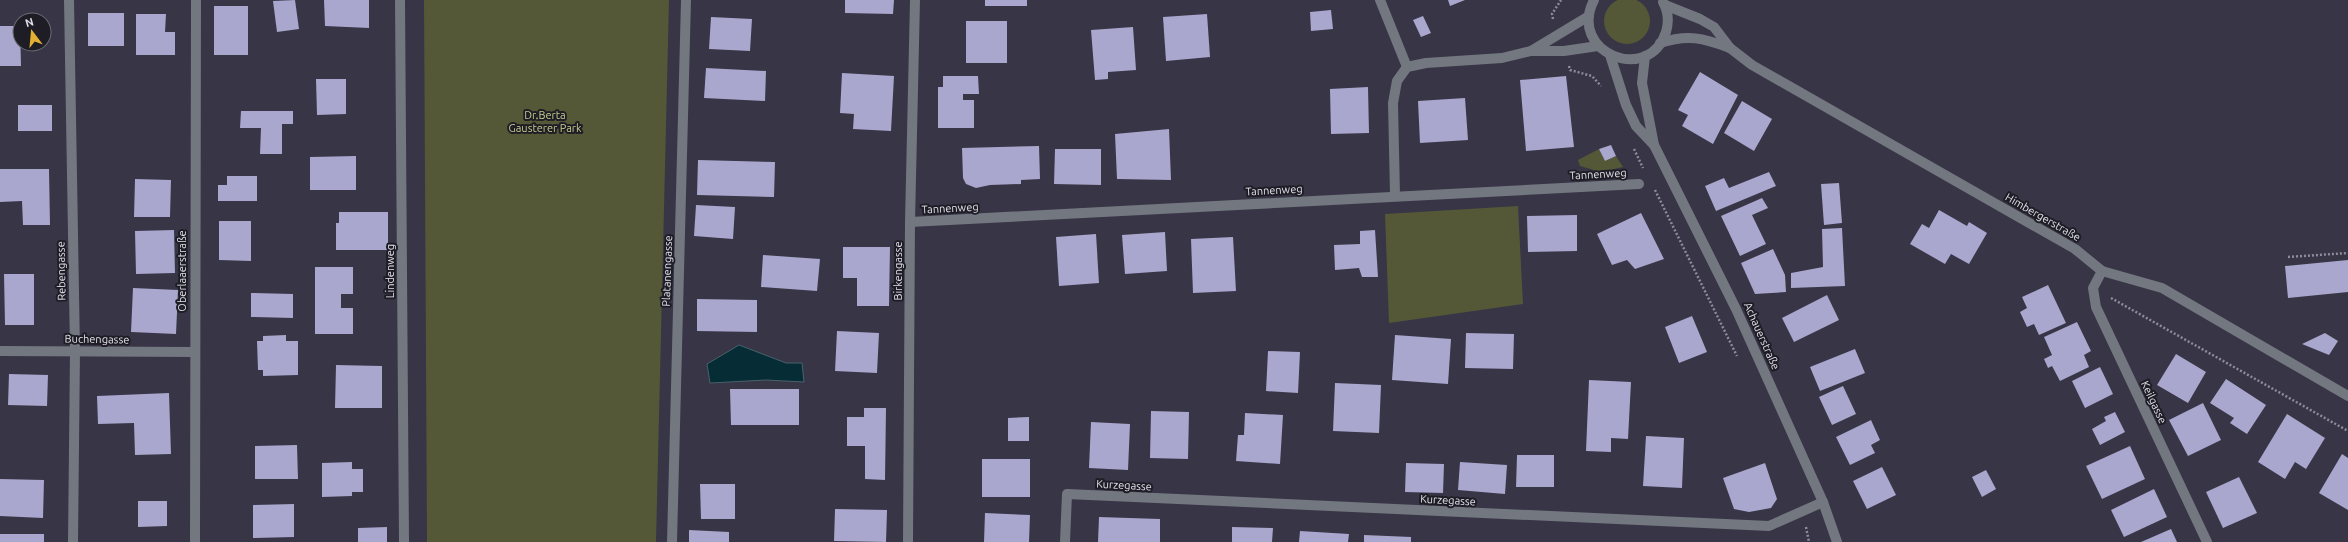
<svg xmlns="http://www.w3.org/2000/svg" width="2348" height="542" font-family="Ubuntu,sans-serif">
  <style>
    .green { fill: #545837 }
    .water { fill: #062c35; stroke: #48626c }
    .building { fill: #a9a7cd }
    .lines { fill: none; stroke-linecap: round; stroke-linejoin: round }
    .path { stroke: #8d8c99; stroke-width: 2.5; stroke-dasharray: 2 2; stroke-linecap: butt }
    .minor { stroke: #73777f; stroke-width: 10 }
    .labels { text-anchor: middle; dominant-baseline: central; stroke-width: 4; stroke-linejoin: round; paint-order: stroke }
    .park-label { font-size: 11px; fill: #c5cd8d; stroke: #1e1d25 }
    .street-label { font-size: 11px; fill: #e1e0eb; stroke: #1e1d25 }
  </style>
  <rect width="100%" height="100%" fill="#373546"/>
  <g class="green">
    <circle cx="1627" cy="21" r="23"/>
    <path d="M 424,0 L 669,0 L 656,542 L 427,542 Z"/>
    <path d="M 1599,149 L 1605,161 L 1616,156 L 1623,167 L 1601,172 L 1580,166 L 1578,160 Z"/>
    <path d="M 1518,206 L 1523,304 L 1389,323 L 1385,214 Z"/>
  </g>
  <path class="water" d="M 739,345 L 786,363 L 802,363 L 804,382 L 766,380 L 710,383 L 707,364 Z"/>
  <g class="building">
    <path d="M 295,0 L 299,29 L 277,32 L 273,1 Z"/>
    <path d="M 324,0 L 369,0 L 369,28 L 325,26 Z"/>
    <path d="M 845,0 L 894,0 L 893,14 L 845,13 Z"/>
    <rect x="985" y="0" width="42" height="6"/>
    <path d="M 1448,0 L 1465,0 L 1450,6 Z"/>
    <rect x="214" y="6" width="34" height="49"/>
    <path d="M 1331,10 L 1333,29 L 1311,31 L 1310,12 Z"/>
    <rect x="88" y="13" width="36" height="33"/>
    <path d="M 136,14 L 166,14 L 165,32 L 175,32 L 175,55 L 136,55 Z"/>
    <path d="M 1207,14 L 1210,57 L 1166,61 L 1163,17 Z"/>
    <path d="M 1423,16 L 1431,33 L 1421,37 L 1413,20 Z"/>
    <path d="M 711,17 L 752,19 L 750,51 L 709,49 Z"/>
    <rect x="966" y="21" width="41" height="42"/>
    <path d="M 0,26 L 20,26 L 21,66 L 0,66 Z"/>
    <path d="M 1133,27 L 1136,70 L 1108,72 L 1108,79 L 1095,80 L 1091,30 Z"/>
    <path d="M 706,68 L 766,71 L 765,101 L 704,98 Z"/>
    <path d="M 1700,72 L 1738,95 L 1713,144 L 1682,126 L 1688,115 L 1678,110 Z"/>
    <path d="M 842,73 L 894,76 L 891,131 L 853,129 L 854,114 L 840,113 Z"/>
    <path d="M 943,76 L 978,76 L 979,94 L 963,94 L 963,100 L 974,100 L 974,128 L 938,128 L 938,87 L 943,87 Z"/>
    <path d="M 1566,76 L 1574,147 L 1526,151 L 1520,80 Z"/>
    <path d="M 316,79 L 346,79 L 346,114 L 317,115 Z"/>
    <path d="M 1368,87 L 1369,133 L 1331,134 L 1330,89 Z"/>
    <path d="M 1465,98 L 1468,140 L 1420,143 L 1418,101 Z"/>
    <path d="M 1742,101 L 1772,119 L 1754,151 L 1724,133 Z"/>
    <rect x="18" y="105" width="34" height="26"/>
    <path d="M 241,111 L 293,111 L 293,124 L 282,124 L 282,154 L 260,154 L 261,128 L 240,128 Z"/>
    <path d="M 1169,129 L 1171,180 L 1117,179 L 1115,134 Z"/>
    <path d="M 1611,145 L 1616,156 L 1605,161 L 1599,149 Z"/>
    <path d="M 1039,146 L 1040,179 L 1021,180 L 1021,184 L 990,185 L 976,188 L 966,184 L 963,178 L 962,148 Z"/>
    <path d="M 1055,149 L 1101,149 L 1101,185 L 1054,184 Z"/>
    <path d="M 356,156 L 356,190 L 310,190 L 310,157 Z"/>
    <path d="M 698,160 L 775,162 L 774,197 L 697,195 Z"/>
    <path d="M 0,169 L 49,169 L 50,225 L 23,225 L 22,201 L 0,202 Z"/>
    <path d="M 1769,172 L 1776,186 L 1716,211 L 1705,186 L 1724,178 L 1729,188 Z"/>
    <path d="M 227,176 L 257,176 L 257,201 L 218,201 L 218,185 L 227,185 Z"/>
    <path d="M 135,179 L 171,180 L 170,217 L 134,217 Z"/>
    <path d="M 1839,183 L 1842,223 L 1824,225 L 1821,184 Z"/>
    <path d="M 1762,198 L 1768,208 L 1752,215 L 1766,244 L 1740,256 L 1721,216 Z"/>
    <path d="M 696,205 L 735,207 L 733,239 L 694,236 Z"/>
    <path d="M 1939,210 L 1967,226 L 1969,222 L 1987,233 L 1969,264 L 1951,254 L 1945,264 L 1910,244 L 1922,224 L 1929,228 Z"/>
    <path d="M 339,212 L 388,212 L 388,250 L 336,250 L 336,223 L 339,223 Z"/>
    <path d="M 1641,213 L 1664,259 L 1635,269 L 1627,260 L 1612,265 L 1597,234 Z"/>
    <path d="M 1577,215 L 1577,251 L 1528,252 L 1527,216 Z"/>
    <path d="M 219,221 L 251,221 L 251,261 L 219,260 Z"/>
    <path d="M 1842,228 L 1845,286 L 1791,288 L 1791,273 L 1823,267 L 1822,229 Z"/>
    <path d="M 174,230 L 175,273 L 136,274 L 135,231 Z"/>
    <path d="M 1375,230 L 1378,277 L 1362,277 L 1359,268 L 1335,270 L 1334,245 L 1360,244 L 1360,231 Z"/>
    <path d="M 1165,232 L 1167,271 L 1125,274 L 1122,235 Z"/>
    <path d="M 1096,234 L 1099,283 L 1059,286 L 1056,237 Z"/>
    <path d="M 1233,237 L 1236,291 L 1193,293 L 1191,239 Z"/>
    <path d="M 843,247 L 890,247 L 889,306 L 857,306 L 857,278 L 843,278 Z"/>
    <path d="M 1773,249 L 1785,275 L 1786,292 L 1755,294 L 1741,263 Z"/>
    <path d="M 763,255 L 820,259 L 817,291 L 761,287 Z"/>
    <path d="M 2348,260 L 2348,292 L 2288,298 L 2285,266 Z"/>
    <path d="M 315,267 L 353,267 L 353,294 L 341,294 L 341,308 L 353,308 L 353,334 L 315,334 Z"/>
    <path d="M 4,274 L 34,274 L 34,325 L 5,325 Z"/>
    <path d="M 2048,285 L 2066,323 L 2039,335 L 2034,324 L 2027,327 L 2020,312 L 2027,308 L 2022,297 Z"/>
    <path d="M 133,288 L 178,290 L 176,334 L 131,332 Z"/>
    <path d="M 251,293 L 293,294 L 293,318 L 251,317 Z"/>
    <path d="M 1827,295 L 1839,320 L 1794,342 L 1782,318 Z"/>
    <path d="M 697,299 L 757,300 L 757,332 L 697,331 Z"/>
    <path d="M 1692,316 L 1707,352 L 1679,363 L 1665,327 Z"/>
    <path d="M 2077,322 L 2091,351 L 2084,355 L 2089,367 L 2060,381 L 2052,366 L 2048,368 L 2044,359 L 2052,355 L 2044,337 Z"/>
    <path d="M 837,331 L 879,333 L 877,373 L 835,371 Z"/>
    <path d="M 1466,333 L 1514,334 L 1513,369 L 1465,368 Z"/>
    <path d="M 2325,333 L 2338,341 L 2329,355 L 2302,344 Z"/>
    <path d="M 286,335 L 286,341 L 298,341 L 298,375 L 263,376 L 263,370 L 258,370 L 257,341 L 263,341 L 263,336 Z"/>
    <path d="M 1395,335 L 1451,339 L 1448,384 L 1392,380 Z"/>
    <path d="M 1855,349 L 1865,373 L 1820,391 L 1810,367 Z"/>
    <path d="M 1268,351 L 1300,352 L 1298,393 L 1266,391 Z"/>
    <path d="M 2176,354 L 2206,372 L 2188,403 L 2157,385 Z"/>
    <path d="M 336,365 L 382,366 L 382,408 L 335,408 Z"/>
    <path d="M 2100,367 L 2113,394 L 2085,408 L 2072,381 Z"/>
    <path d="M 9,374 L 48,375 L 47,406 L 8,405 Z"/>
    <path d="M 2226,379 L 2266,405 L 2247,434 L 2230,423 L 2234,418 L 2210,403 Z"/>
    <path d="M 1589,380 L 1631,382 L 1628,439 L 1611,438 L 1611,452 L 1586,451 Z"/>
    <path d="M 1335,383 L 1381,385 L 1379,433 L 1333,431 Z"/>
    <path d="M 1843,386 L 1856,414 L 1832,425 L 1819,397 Z"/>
    <path d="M 730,389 L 799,389 L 799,425 L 731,425 Z"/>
    <path d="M 169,393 L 171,454 L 135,455 L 134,423 L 98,424 L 97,396 Z"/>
    <path d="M 2203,403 L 2221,440 L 2188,456 L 2169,420 Z"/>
    <path d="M 864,408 L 886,408 L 885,480 L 865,479 L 865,446 L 847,446 L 847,417 L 864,417 Z"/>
    <path d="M 1151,411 L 1189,412 L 1188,459 L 1150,458 Z"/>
    <path d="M 2115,412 L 2125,432 L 2100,445 L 2092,429 L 2106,421 L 2104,417 Z"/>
    <path d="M 1245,413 L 1283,415 L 1280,464 L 1236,461 L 1238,435 L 1244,435 Z"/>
    <path d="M 2287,414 L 2325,438 L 2306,469 L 2295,462 L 2285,479 L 2258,462 Z"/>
    <path d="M 1029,417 L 1029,441 L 1008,441 L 1008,418 Z"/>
    <path d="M 1871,420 L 1880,440 L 1871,445 L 1875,453 L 1850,465 L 1836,437 Z"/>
    <path d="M 1091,422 L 1130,424 L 1128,470 L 1089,468 Z"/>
    <path d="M 1646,436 L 1684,438 L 1682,488 L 1643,486 Z"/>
    <path d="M 297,445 L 298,479 L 255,479 L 255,446 Z"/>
    <path d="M 2130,446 L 2145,479 L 2102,499 L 2086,466 Z"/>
    <path d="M 2342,454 L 2348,458 L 2348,510 L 2319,493 Z"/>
    <path d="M 1517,455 L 1554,455 L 1554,487 L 1516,487 Z"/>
    <rect x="982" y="459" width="48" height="38"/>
    <path d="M 352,462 L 352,469 L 363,469 L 363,492 L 352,492 L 352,496 L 322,497 L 322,463 Z"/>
    <path d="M 1460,462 L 1507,465 L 1505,494 L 1458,490 Z"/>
    <path d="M 1406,463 L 1444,464 L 1443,493 L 1405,492 Z"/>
    <path d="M 1765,463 L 1777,499 L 1771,508 L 1749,512 L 1734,509 L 1723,478 Z"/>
    <path d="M 1882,467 L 1896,495 L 1867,509 L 1853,481 Z"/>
    <path d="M 1986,470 L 1996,489 L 1982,497 L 1972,477 Z"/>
    <path d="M 2239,477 L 2257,513 L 2223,528 L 2206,492 Z"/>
    <path d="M 0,479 L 44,480 L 43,518 L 0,516 Z"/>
    <path d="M 700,484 L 735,484 L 735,519 L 701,519 Z"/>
    <path d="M 2154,489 L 2167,517 L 2124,537 L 2111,510 Z"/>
    <path d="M 138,501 L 167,501 L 167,526 L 138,527 Z"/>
    <path d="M 294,504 L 294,537 L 253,538 L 253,505 Z"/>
    <path d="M 835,509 L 887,510 L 886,542 L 834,541 Z"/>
    <path d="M 985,513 L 1030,515 L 1029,542 L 984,542 Z"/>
    <path d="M 1099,517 L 1160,519 L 1160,542 L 1098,542 Z"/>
    <path d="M 387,527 L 387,542 L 358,542 L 358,528 Z"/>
    <path d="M 1232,527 L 1273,528 L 1272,542 L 1232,542 Z"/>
    <path d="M 2171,529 L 2177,542 L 2141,542 Z"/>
    <path d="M 689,530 L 729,532 L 729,542 L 689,542 Z"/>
    <path d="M 1300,531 L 1349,534 L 1348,542 L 1299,542 Z"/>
    <rect x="0" y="534" width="44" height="8"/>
    <path d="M 1364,535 L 1411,537 L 1411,542 L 1364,542 Z"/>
  </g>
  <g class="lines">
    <g class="path">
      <path d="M 1553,19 L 1552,14 L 1561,0"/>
      <path d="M 1569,66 L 1570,70 L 1592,76 L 1601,86"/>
      <path d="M 1634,149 L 1643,168"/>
      <path d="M 1655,190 L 1737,356"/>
      <path d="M 2288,257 L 2348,253"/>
      <path d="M 2111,298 L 2348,431"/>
      <path d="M 1806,527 L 1809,542"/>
    </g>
    <g class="minor">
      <path d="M 69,0 L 75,351 L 73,542"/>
      <path d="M 400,0 L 404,542"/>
      <path d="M 1380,0 L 1407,67"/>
      <path d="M 1594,0 C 1567,53 1649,85 1666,32 C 1669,22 1668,11 1663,2"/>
      <path d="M 1665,5 L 1700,19 L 1714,27 L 1730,48 L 1752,65 L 2075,249 L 2102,271 L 2162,288 L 2348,396"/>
      <path d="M 1660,43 C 1688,34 1703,38 1730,48"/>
      <path d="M 1531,51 L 1589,16"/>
      <path d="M 1610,55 L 1626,105 L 1636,126 L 1654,145"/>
      <path d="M 1645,56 L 1642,83 L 1654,145 L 1736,309 L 1823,502 L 1837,542"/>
      <path d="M 1395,195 L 1393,103 L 1397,81 L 1407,67 L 1426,63 L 1502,58 L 1531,51 L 1564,51 L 1598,46"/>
      <path d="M 910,222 L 1639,184"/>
      <path d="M 2102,271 L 2093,288 L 2096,307 L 2207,542"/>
      <path d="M 0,351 L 194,352"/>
      <path d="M 195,542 L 196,0"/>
      <path d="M 672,542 L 686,0"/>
      <path d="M 908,542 L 910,222 L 915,0"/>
      <path d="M 1065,542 L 1067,494 L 1769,526 L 1823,502"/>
    </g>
  </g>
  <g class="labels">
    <g class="park-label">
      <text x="545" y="115">Dr.Berta<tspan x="545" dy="13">Gausterer Park</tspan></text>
    </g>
    <g class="street-label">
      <text transform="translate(1598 174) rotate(-3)">Tannenweg</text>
      <text transform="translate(1274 190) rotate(-3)">Tannenweg</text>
      <text transform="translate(950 208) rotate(-3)">Tannenweg</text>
      <text transform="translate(2043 217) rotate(30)">Himbergerstraße</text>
      <text transform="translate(61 271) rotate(-91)">Rebengasse</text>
      <text transform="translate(182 271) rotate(-90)">Oberlaaerstraße</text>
      <text transform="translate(390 271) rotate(-90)">Lindenweg</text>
      <text transform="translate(667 271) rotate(-88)">Platanengasse</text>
      <text transform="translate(898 271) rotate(-90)">Birkengasse</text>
      <text transform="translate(1762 336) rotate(66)">Achauerstraße</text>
      <text transform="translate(97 339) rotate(1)">Buchengasse</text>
      <text transform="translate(2154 402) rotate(65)">Keilgasse</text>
      <text transform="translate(1124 485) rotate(3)">Kurzegasse</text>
      <text transform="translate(1448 500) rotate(3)">Kurzegasse</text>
    </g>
  </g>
  <g transform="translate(32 32) rotate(344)"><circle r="19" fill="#1e1d25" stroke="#6c6b74"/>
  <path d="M0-3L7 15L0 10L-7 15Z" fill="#e2af34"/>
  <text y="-6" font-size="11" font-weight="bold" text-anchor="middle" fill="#e1e0eb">N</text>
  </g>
</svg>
